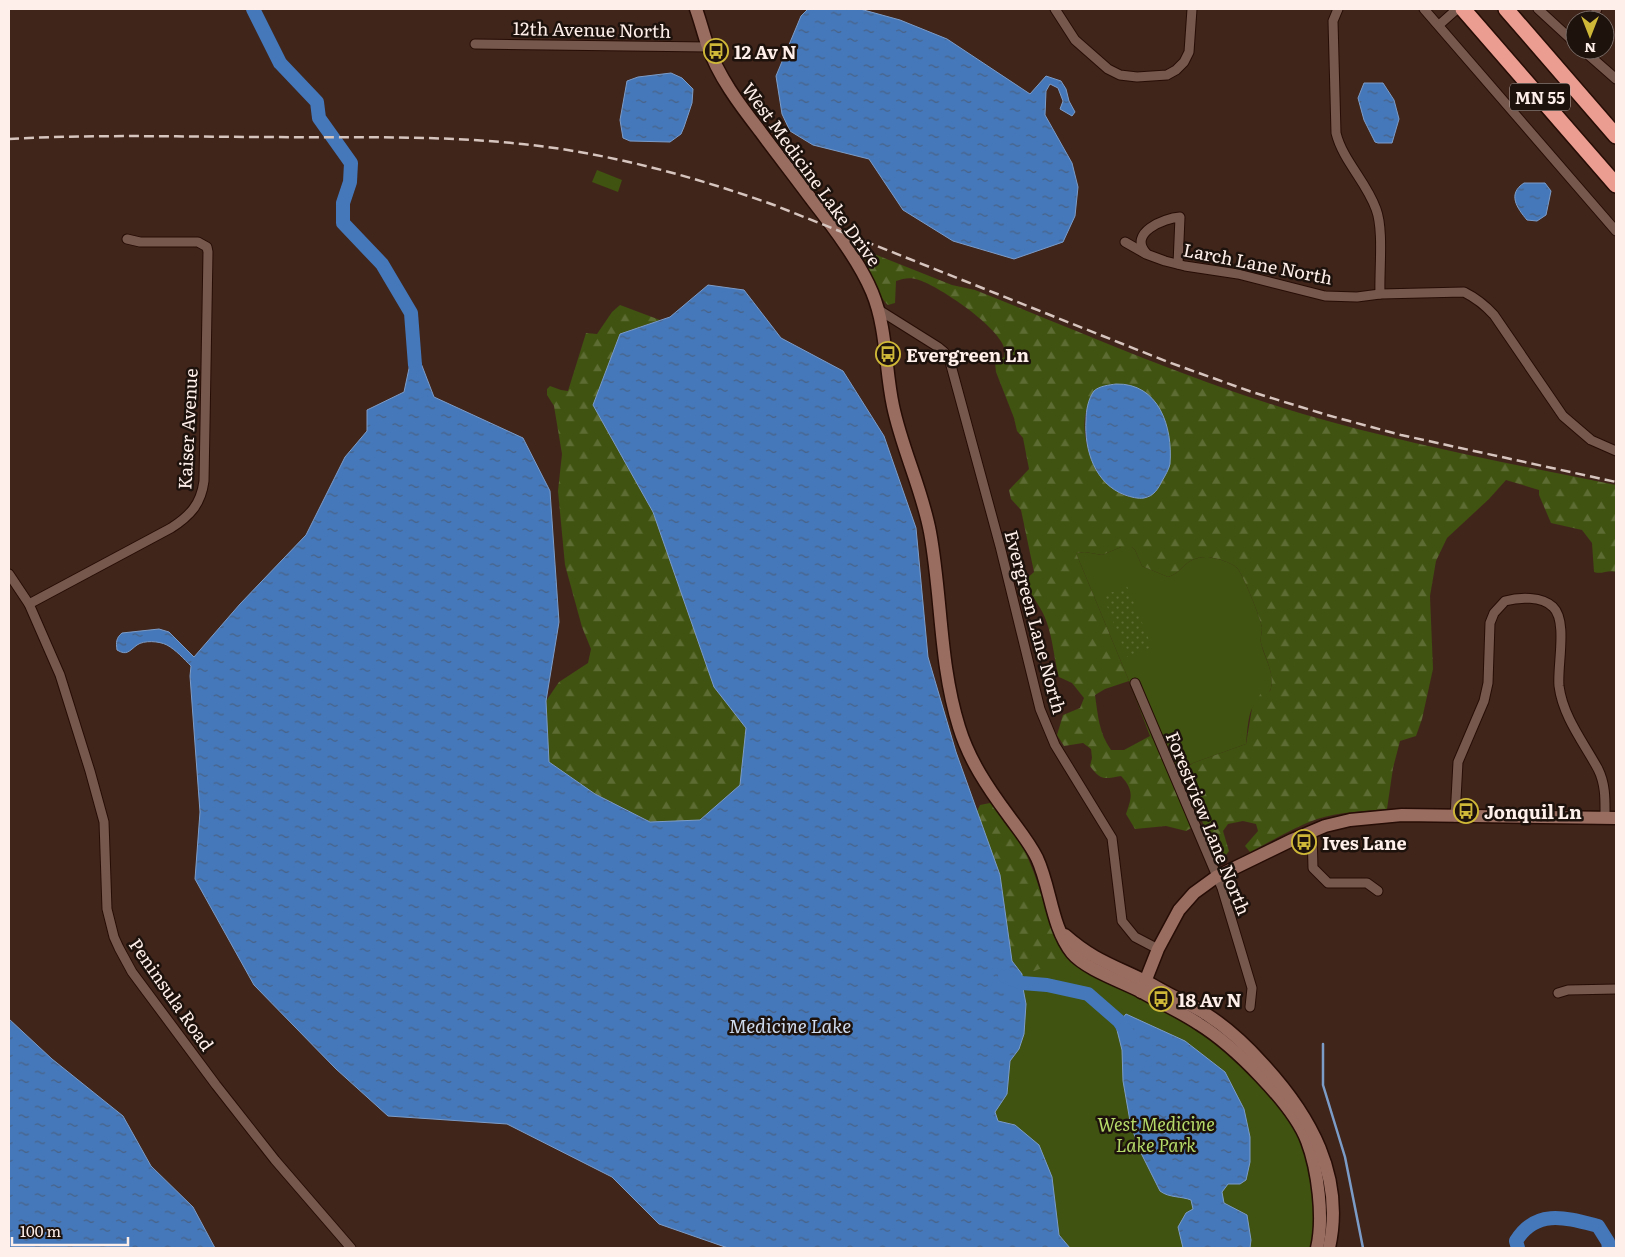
<svg xmlns="http://www.w3.org/2000/svg" width="1625" height="1257" font-family="Literata,serif">
  <style>
    .green { fill: #405310 }
    .forest { fill: url(#forest-firs); fill-rule: evenodd }
    .garden { fill: url(#garden-dots) }
    .water { fill: url(#water-ripples); stroke: #7c9cc8 }
    .lines { fill: none; stroke-linecap: round; stroke-linejoin: round }
    .stream { stroke: #7c9cc8; stroke-width: 2.5 }
    .river { stroke: #4578ba; stroke-width: 14 }
    .street-casing { stroke: #260d05; stroke-width: 11 }
    .secondary-casing { stroke: #260d05; stroke-width: 15 }
    .highway-casing { stroke: #260d05; stroke-width: 18 }
    .street { stroke: #77584d; stroke-width: 9 }
    .secondary { stroke: #9a6d61; stroke-width: 12 }
    .highway { stroke: #ea9d90; stroke-width: 15 }
    .rail { stroke: #d6c4be; stroke-width: 2.5; stroke-dasharray: 10 5; stroke-linecap: butt }
    .labels { text-anchor: middle; dominant-baseline: central; stroke-width: 5; stroke-linejoin: round; paint-order: stroke }
    .shield { fill: #1e120d; stroke: #bbada8; stroke-width: 1 }
    .shield-label { font-size: 16px; font-weight: bold; fill: #feefea }
    .street-label { font-size: 18px; fill: #feefea; stroke: #1e120d }
    .poi-label { font-size: 18px; font-weight: bold; fill: #feefea; stroke: #1e120d; text-anchor: start }
    .park-label { font-size: 18px; font-style: italic; fill: #b5da69; stroke: #1e120d }
    .water-label { font-size: 19px; font-style: italic; fill: #cfdcef; stroke: #1e120d }
  </style>
  <defs>
    <pattern id="forest-firs" width="22" height="20" patternUnits="userSpaceOnUse" patternTransform="scale(1.25)"><rect width="22" height="20" fill="#405310"/><path d="M5 1l3.5 6h-7zM16 11l3.5 6h-7z" fill="#5d6c33"/></pattern>
    <pattern id="garden-dots" width="8" height="8" patternUnits="userSpaceOnUse" patternTransform="scale(1.25)"><rect width="8" height="8" fill="#405310"/><path d="M2 2h.1M6 6h.1" fill="none" stroke="#5d6c33" stroke-width="1.8" stroke-linecap="round"/></pattern>
    <pattern id="water-ripples" width="26" height="14" patternUnits="userSpaceOnUse" patternTransform="scale(1.25)"><rect width="26" height="14" fill="#4578ba"/><path d="M2 4q2-2 4 0t4 0M15 11q2-2 4 0t4 0" fill="none" stroke="#486286"/></pattern>
  </defs>
  <rect width="100%" height="100%" fill="#40251b"/>
  <g class="green">
    <path d="M 597,170 L 622,180 L 618,192 L 592,182 Z"/>
    <path d="M 1121,547 L 1132,547 L 1135,550 L 1142,566 L 1168,577 C 1184,572 1185,556 1208,557 C 1216,558 1231,562 1237,568 C 1243,574 1261,619 1262,628 C 1262,633 1260,638 1261,643 C 1264,657 1275,673 1271,688 C 1269,696 1258,700 1253,707 C 1248,713 1247,736 1246,744 L 1193,763 L 1170,775 L 1155,741 L 1150,736 L 1129,681 L 1076,553 L 1085,552 L 1102,555 Z"/>
    <path d="M 1074,955 L 1200,1024 L 1296,1120 L 1319,1188 L 1317,1248 L 1070,1248 L 1059,1235 L 1052,1177 L 1015,1125 L 998,1121 L 995,1112 L 1007,1094 L 1010,1061 L 1019,1049 L 1026,1004 L 1022,983 L 1022,974 Z"/>
  </g>
  <g class="forest">
    <path d="M 869,252 L 952,285 L 975,290 C 1083,333 1191,381 1303,414 C 1406,444 1512,464 1616,485 L 1616,572 C 1608,569 1602,575 1594,572 L 1592,543 L 1582,530 L 1551,523 L 1539,495 L 1539,490 L 1506,480 L 1489,499 L 1447,538 L 1436,561 L 1430,596 L 1433,669 L 1422,719 L 1416,736 L 1400,741 L 1393,768 L 1387,809 C 1364,811 1339,812 1317,819 C 1294,827 1272,841 1250,852 L 1245,846 L 1258,831 L 1256,824 L 1243,821 L 1228,824 L 1223,831 L 1229,851 L 1226,855 L 1219,856 L 1198,813 L 1181,771 L 1193,763 L 1246,744 L 1252,708 L 1261,693 L 1270,691 C 1276,676 1265,658 1261,643 C 1260,638 1262,633 1262,628 C 1261,619 1243,574 1237,568 C 1231,562 1216,558 1208,557 C 1185,556 1184,572 1168,577 L 1142,566 L 1135,550 L 1132,547 L 1121,547 L 1102,555 L 1085,552 L 1076,553 L 1129,681 L 1105,689 L 1095,695 C 1098,716 1099,733 1111,750 L 1124,750 L 1150,736 L 1155,741 L 1193,827 L 1186,831 L 1166,826 L 1135,829 L 1126,814 C 1132,797 1134,790 1121,776 C 1104,779 1101,781 1090,766 L 1092,758 L 1091,749 L 1083,743 L 1064,746 L 1057,735 L 1063,715 L 1080,708 L 1084,698 L 1072,683 L 1059,677 C 1054,659 1053,640 1047,623 C 1042,607 1031,596 1024,581 L 1034,572 L 1021,510 L 1011,499 L 1009,490 L 1029,469 L 1023,438 L 1017,431 L 1014,418 L 996,372 L 995,363 L 1004,357 C 1004,355 1005,352 1005,350 C 1000,327 940,287 919,280 C 911,277 904,278 896,281 L 895,303 L 888,305 C 880,298 864,271 865,259 C 866,257 867,254 869,252 ZM 1116,384 L 1145,498 C 1135,498 1126,497 1118,492 C 1094,477 1078,436 1087,408 C 1089,402 1092,396 1095,391 L 1105,386 Z"/>
    <path d="M 620,305 L 660,320 L 620,334 L 593,405 L 653,512 L 714,687 L 746,728 L 740,785 L 700,820 L 650,822 L 595,794 L 549,762 L 546,701 L 559,682 L 588,663 L 591,649 L 582,627 L 565,565 L 558,491 L 562,454 L 554,406 L 547,395 L 547,389 L 550,386 L 561,390 L 568,391 L 586,333 L 597,334 L 612,312 Z"/>
    <path d="M 990,803 L 1000,809 L 1023,846 L 1034,873 L 1055,933 L 1074,955 L 1027,974 L 1022,974 L 1012,961 L 1000,875 L 977,811 L 980,805 Z"/>
  </g>
  <path class="garden" d="M 1127,586 L 1152,647 L 1127,657 L 1103,596 Z"/>
  <g class="water">
    <path d="M 808,9 L 860,9 L 900,20 L 947,39 L 1030,94 L 1046,76 L 1061,81 L 1066,89 L 1069,101 L 1075,112 L 1072,116 L 1060,109 L 1063,101 L 1058,88 L 1050,84 L 1046,91 L 1045,115 L 1072,163 L 1078,187 L 1075,216 L 1063,242 L 1014,259 L 953,241 L 903,210 L 869,159 L 813,145 L 790,131 L 782,114 L 776,76 L 801,16 Z"/>
    <path d="M 671,73 L 682,78 L 693,89 L 692,103 L 684,127 L 681,134 L 670,142 L 630,141 L 623,138 L 620,120 L 627,81 L 638,77 Z"/>
    <path d="M 1364,83 L 1383,83 L 1394,100 L 1399,119 L 1392,143 L 1378,143 L 1375,142 L 1364,120 L 1358,98 Z"/>
    <path d="M 1524,183 L 1545,183 L 1551,191 L 1546,215 L 1537,221 L 1527,220 C 1517,208 1507,194 1524,183 Z"/>
    <path d="M 708,285 L 744,290 L 781,338 L 843,371 L 884,436 L 916,528 L 928,657 L 956,752 L 1000,875 L 1012,961 L 1022,974 L 1022,983 L 1026,1004 L 1024,1034 L 1019,1049 L 1010,1061 L 1007,1094 L 995,1112 L 998,1121 L 1015,1125 L 1039,1145 L 1052,1177 L 1059,1235 L 1070,1248 L 728,1248 L 659,1224 L 612,1177 L 507,1124 L 388,1116 L 336,1069 L 254,985 L 195,879 L 200,812 L 190,676 L 191,666 C 184,659 176,650 167,645 C 159,641 144,640 137,645 C 129,651 127,656 117,650 C 116,642 116,638 122,633 L 159,629 L 169,632 L 194,657 L 240,604 L 306,535 L 345,457 L 367,431 L 367,410 L 404,392 L 414,345 L 434,397 L 523,438 L 550,491 L 559,622 L 546,701 L 549,762 L 595,794 L 650,822 L 700,820 L 740,785 L 746,728 L 714,687 L 653,512 L 593,405 L 620,334 L 670,317 Z"/>
    <path d="M 1116,384 C 1159,383 1173,427 1170,464 C 1169,469 1165,476 1162,481 C 1158,489 1154,496 1144,498 C 1138,499 1131,497 1125,495 C 1095,484 1084,450 1086,420 C 1086,411 1088,399 1094,391 C 1099,386 1109,385 1116,384 Z"/>
    <path d="M 1126,1014 L 1185,1041 L 1225,1072 L 1244,1109 L 1250,1137 L 1250,1162 L 1246,1180 L 1240,1184 L 1228,1184 L 1222,1192 L 1224,1203 L 1247,1215 L 1251,1240 L 1250,1248 L 1183,1248 L 1178,1227 L 1186,1213 L 1193,1209 L 1191,1200 C 1181,1196 1169,1198 1160,1191 L 1138,1147 L 1130,1121 L 1123,1081 L 1122,1050 L 1116,1026 Z"/>
    <path d="M 9,1019 L 52,1059 L 123,1116 L 151,1166 L 193,1207 L 215,1248 L 9,1248 Z"/>
  </g>
  <g class="lines">
    <path class="stream" d="M 1323,1044 L 1323,1085 L 1345,1157 L 1363,1248"/>
    <g class="river">
      <path d="M 253,9 L 280,63 L 317,102 L 319,118 L 351,163 L 350,182 L 343,203 L 343,223 L 382,264 L 411,313 L 415,365"/>
      <path d="M 1005,976 L 1022,983 L 1047,985 L 1088,994 L 1119,1021 L 1130,1037"/>
      <path d="M 1518,1248 L 1516,1241 C 1536,1208 1567,1218 1598,1226 L 1608,1242 L 1609,1248"/>
    </g>
    <defs>
      <g id="street">
        <path d="M 1055,9 L 1075,40 L 1108,69 L 1120,75 L 1137,77 L 1167,75 L 1176,70 L 1184,62 L 1189,52 L 1192,9"/>
        <path d="M 1338,9 L 1333,21 L 1336,133 C 1343,161 1366,181 1376,209 C 1384,230 1379,270 1380,294"/>
        <path d="M 1424,9 L 1616,231"/>
        <path d="M 1538,9 L 1575,43"/>
        <path d="M 1592,20 L 1597,9"/>
        <path d="M 1439,25 L 1457,9"/>
        <path d="M 475,44 L 708,47"/>
        <path d="M 1583,50 L 1616,79"/>
        <path d="M 1125,242 L 1146,254 L 1165,261 L 1185,266 L 1238,274 L 1325,296 L 1357,297 L 1380,294 L 1464,292 C 1476,298 1485,305 1494,315 L 1563,416 L 1591,440 L 1616,451"/>
        <path d="M 1146,253 C 1128,233 1164,218 1180,217 L 1178,264"/>
        <path d="M 879,310 L 938,347 L 944,352 L 949,358 L 1000,546 L 1040,709 L 1055,745 L 1112,838 L 1122,921 L 1135,937 L 1158,949"/>
        <path d="M 9,574 L 29,604 L 60,675 L 90,771 L 104,822 L 107,909 L 114,937 L 119,948 L 132,972 L 216,1085 L 275,1160 L 351,1248"/>
        <path d="M 29,604 L 171,528 C 190,516 201,504 204,481 L 208,252 L 207,247 L 198,242 L 140,242 L 127,239"/>
        <path d="M 1135,683 L 1222,888 L 1252,988 L 1250,1007"/>
        <path d="M 1455,817 L 1458,762 L 1484,701 L 1488,683 L 1490,623 L 1494,613 L 1505,601 C 1519,597 1542,596 1553,607 C 1568,621 1557,666 1559,686 C 1563,717 1584,743 1598,769 C 1606,785 1605,801 1605,818"/>
        <path d="M 1312,832 L 1313,868 L 1328,883 L 1367,883 L 1378,891"/>
        <path d="M 1558,993 L 1568,990 L 1616,989"/>
      </g>
      <g id="secondary">
        <path d="M 696,9 C 700,20 703,32 707,44 C 718,76 739,104 760,131 C 777,154 795,177 812,200 C 833,227 859,261 872,292 C 887,328 885,369 893,406 C 902,449 922,489 930,532 C 942,597 939,663 959,727 C 969,760 988,788 1008,815 C 1018,829 1029,842 1037,858 C 1051,888 1051,926 1072,953 C 1085,969 1123,982 1142,992 C 1161,1003 1181,1012 1199,1024 C 1233,1045 1293,1104 1307,1141 C 1318,1170 1324,1218 1317,1248"/>
        <path d="M 1065,935 C 1092,959 1112,965 1143,980 C 1153,985 1163,991 1173,996 C 1184,1002 1196,1007 1206,1014 C 1228,1028 1246,1045 1263,1064 C 1310,1115 1345,1176 1329,1248"/>
        <path d="M 1141,992 L 1158,949 L 1179,910 L 1194,893 L 1216,877 L 1292,840 L 1325,826 L 1350,820 L 1402,815 L 1616,818"/>
      </g>
      <g id="highway">
        <path d="M 1463,9 L 1616,185"/>
        <path d="M 1506,9 L 1616,136"/>
      </g>
    </defs>
    <use href="#street" class="street-casing"/>
    <use href="#secondary" class="secondary-casing"/>
    <use href="#highway" class="highway-casing"/>
    <use href="#street" class="street"/>
    <use href="#secondary" class="secondary"/>
    <use href="#highway" class="highway"/>
    <path class="rail" d="M 9,139 C 97,134 185,137 273,137 C 356,138 440,135 522,144 C 609,153 692,176 774,205 L 1168,362 L 1252,392 L 1327,415 L 1401,435 L 1616,482"/>
  </g>
  <defs>
    <symbol id="bus-ring" viewBox="-11 -11 22 22"><circle r="9.5" fill="#1e120d" stroke="#cfb837" stroke-width="1.5"/><path d="M-5-6H5V4H4V6H2V4H-2V6H-4V4H-5ZM-3.5-4V0h7V-4ZM-3.5 1.2v1.5H-2V1.2ZM2 1.2v1.5H3.5V1.2Z" fill="#cfb837"/></symbol>
  </defs>
  <g fill-rule="evenodd">
    <use href="#bus-ring" x="702" y="37" width="28" height="28"/>
    <use href="#bus-ring" x="874" y="340" width="28" height="28"/>
    <use href="#bus-ring" x="1452" y="797" width="28" height="28"/>
    <use href="#bus-ring" x="1290" y="828" width="28" height="28"/>
    <use href="#bus-ring" x="1147" y="985" width="28" height="28"/>
  </g>
  <g class="labels">
    <rect class="shield" x="1510" y="83.5" width="60" height="27" rx="4"/>
    <g class="shield-label">
      <text x="1540" y="97">MN 55</text>
    </g>
    <g class="street-label">
      <text transform="translate(592 29) rotate(1)">12th Avenue North</text>
      <text transform="translate(812 174) rotate(54)">West Medicine Lake Drive</text>
      <text transform="translate(1258 263) rotate(11)">Larch Lane North</text>
      <text transform="translate(187 429) rotate(-87)">Kaiser Avenue</text>
      <text transform="translate(1036 622) rotate(75)">Evergreen Lane North</text>
      <text transform="translate(1209 823) rotate(68)">Forestview Lane North</text>
      <text transform="translate(172 994) rotate(55)">Peninsula Road</text>
    </g>
    <g class="poi-label">
      <text x="734" y="51">12 Av N</text>
      <text x="906" y="354">Evergreen Ln</text>
      <text x="1484" y="811">Jonquil Ln</text>
      <text x="1322" y="842">Ives Lane</text>
      <text x="1178" y="999">18 Av N</text>
    </g>
    <g class="park-label">
      <text x="1156" y="1123">West Medicine<tspan x="1156" dy="21">Lake Park</tspan></text>
    </g>
    <g class="water-label">
      <text x="790" y="1025">Medicine Lake</text>
    </g>
  </g>
  <rect width="1625" height="1257" fill="none" stroke="#feefea" stroke-width="20"/>
  <g transform="translate(1590 35) rotate(180)"><circle r="24" fill="#1e120d" stroke="#786a65"/>
  <path d="M0-4L9 19L0 12L-9 19Z" fill="#cfb837"/>
  <text y="-8" font-size="14" font-weight="bold" text-anchor="middle" fill="#feefea">N</text>
  </g>
  <path d="M12 1237v8h116v-8" fill="none" stroke="#feefea" stroke-width="2.5"/>
  <text x="20" y="1237" font-size="15" fill="#feefea" stroke="#1e120d" stroke-width="4" paint-order="stroke">100 m</text>
</svg>
